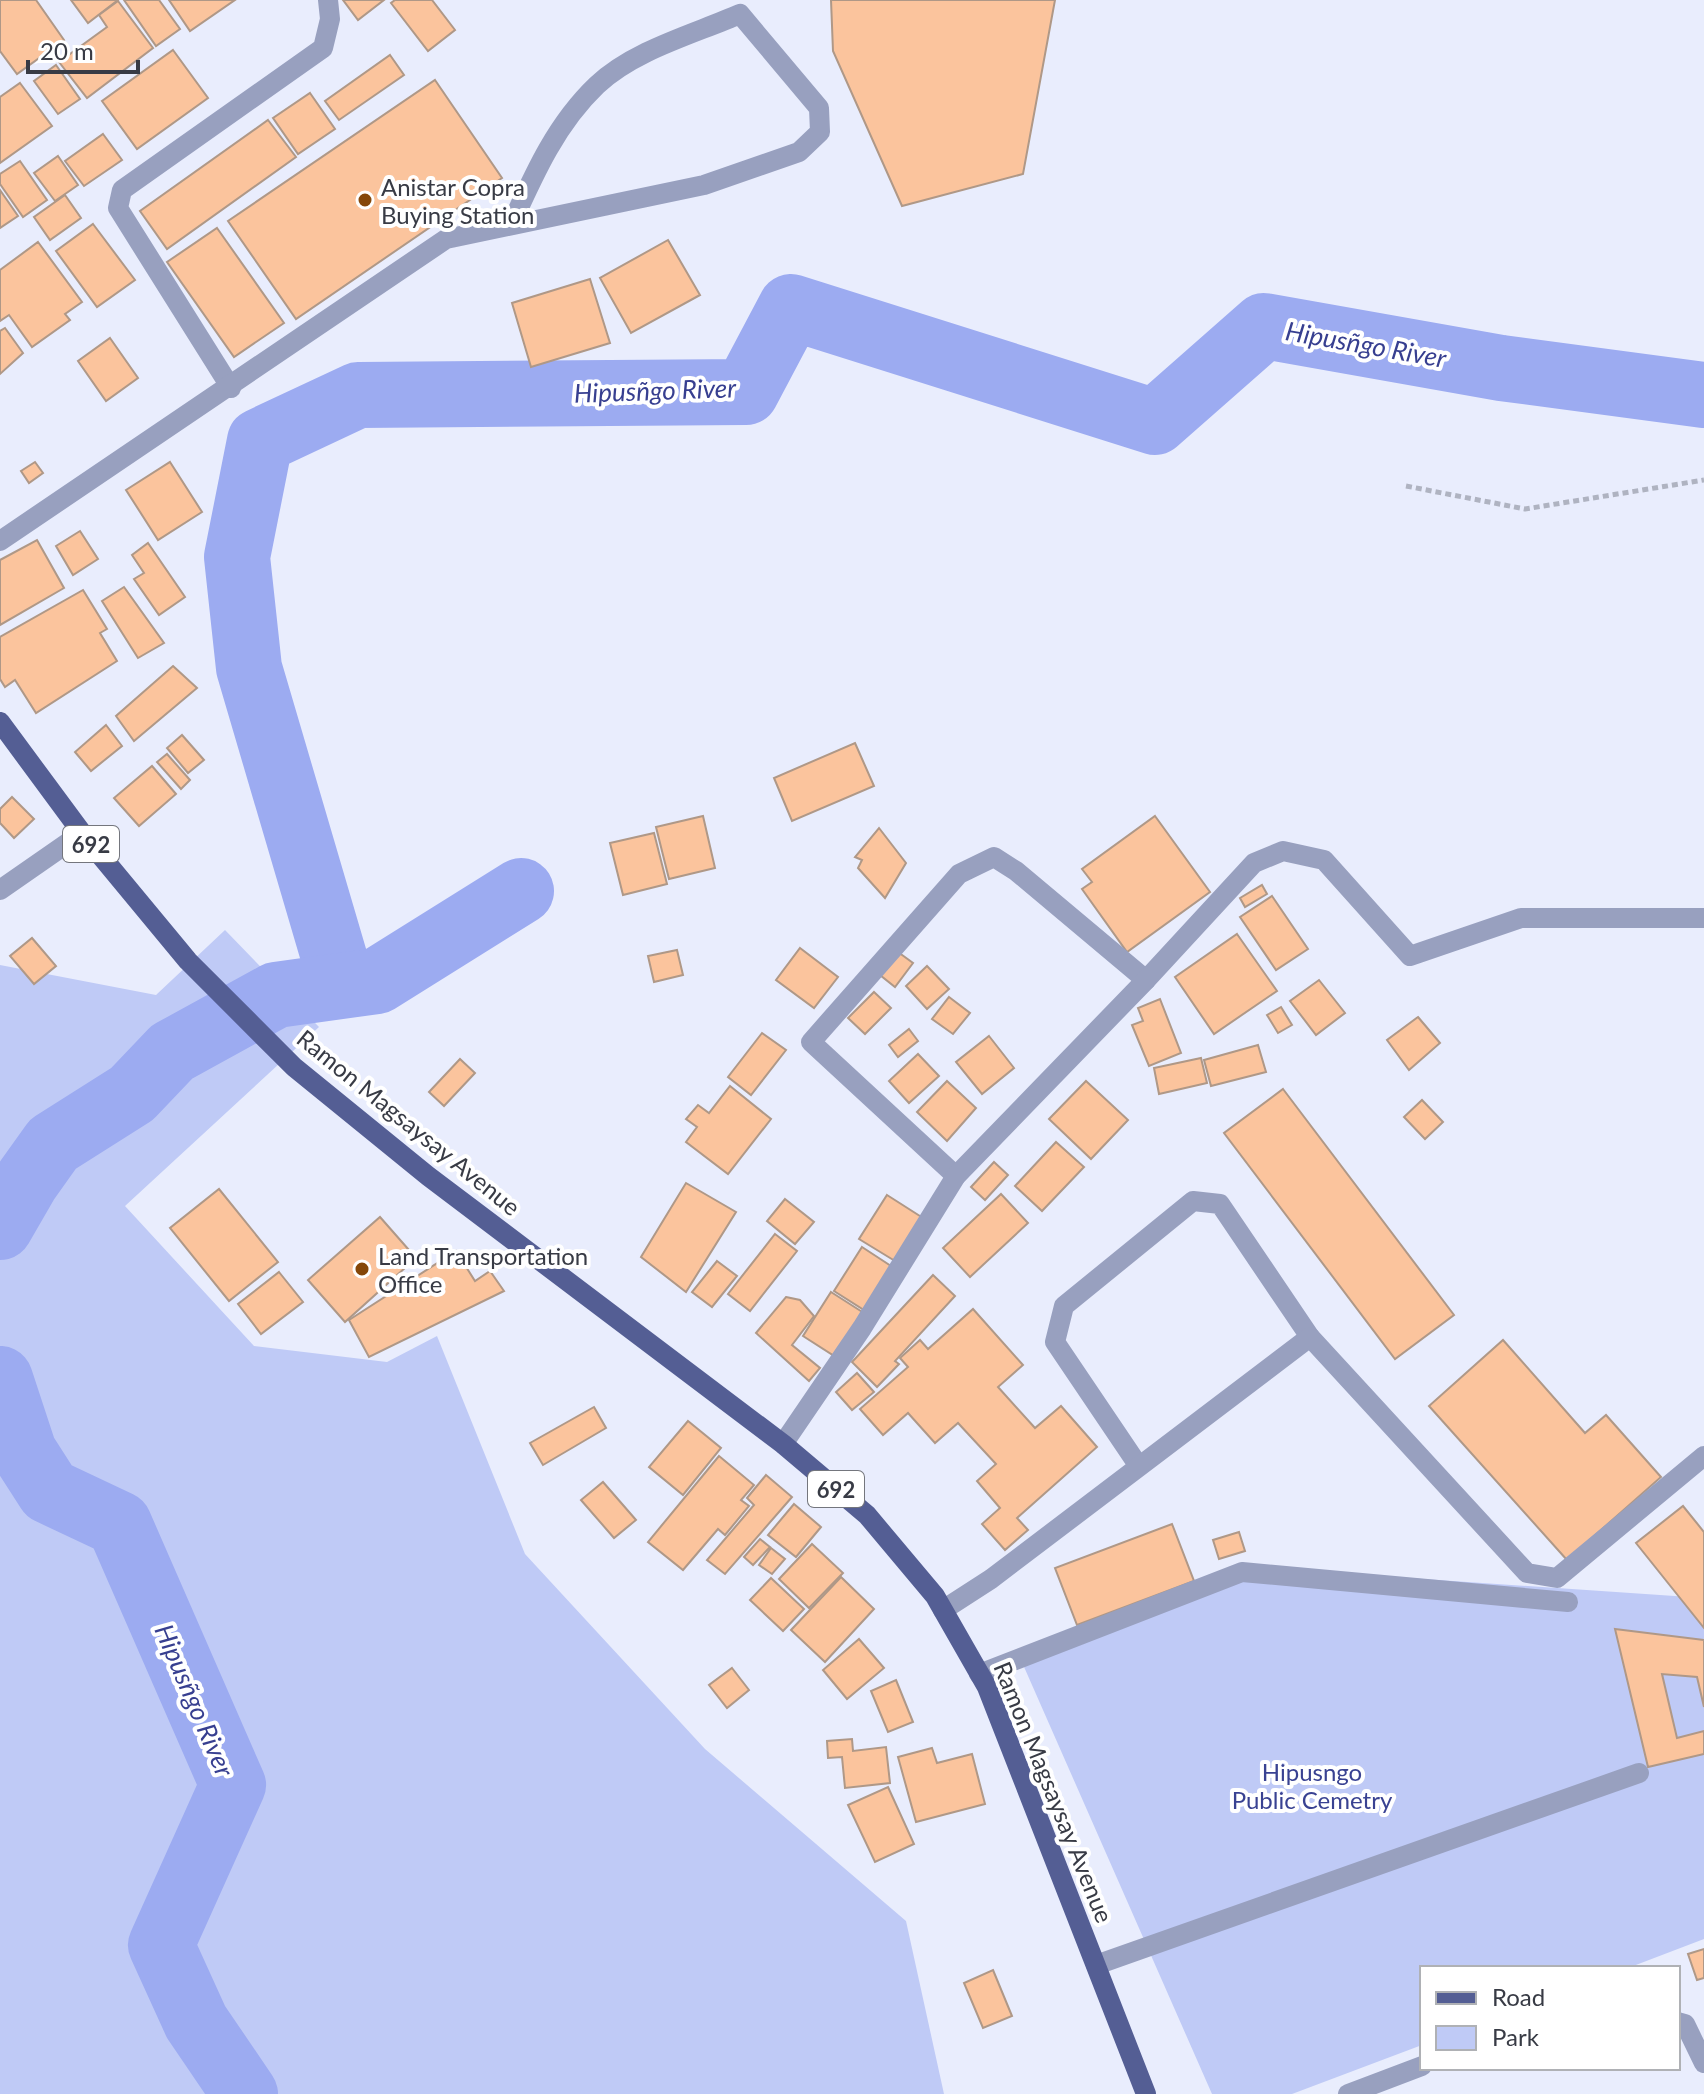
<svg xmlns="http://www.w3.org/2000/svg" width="1704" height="2094" font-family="Lato,sans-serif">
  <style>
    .green { fill: #bfcaf6 }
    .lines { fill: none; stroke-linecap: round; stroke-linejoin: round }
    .river { stroke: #9cabf1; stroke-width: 66 }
    .building { fill: #fbc49d; stroke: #af9887; stroke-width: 2 }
    .path { stroke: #afb3c1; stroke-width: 5; stroke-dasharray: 6 4; stroke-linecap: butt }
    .minor { stroke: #98a0bf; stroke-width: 20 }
    .major { stroke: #545e94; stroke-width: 20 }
    .poi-dot { fill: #854709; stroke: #fff; stroke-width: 3 }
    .labels { text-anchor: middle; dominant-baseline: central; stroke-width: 8; stroke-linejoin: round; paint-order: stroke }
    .shield { fill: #fff; stroke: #74767d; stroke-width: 2 }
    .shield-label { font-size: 22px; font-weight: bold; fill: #383b45 }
    .poi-label { font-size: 24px; fill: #383b45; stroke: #fff; text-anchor: start }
    .street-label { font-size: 24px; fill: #383b45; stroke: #fff }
    .park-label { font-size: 24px; fill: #394292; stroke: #fff }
    .water-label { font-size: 26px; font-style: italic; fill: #373f90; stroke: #fff }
  </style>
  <rect width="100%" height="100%" fill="#e9edfd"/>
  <g class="green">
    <path d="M 225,930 L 319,1027 L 125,1206 L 254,1346 L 387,1362 L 437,1336 L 525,1554 L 705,1749 L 906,1921 L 944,2094 L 0,2094 L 0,965 L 156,995 Z"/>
    <path d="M 1246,1567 L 1704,1598 L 1704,1939 L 1628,1968 L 1422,1968 L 1422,2045 L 1292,2094 L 1212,2094 L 1021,1660 Z"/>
  </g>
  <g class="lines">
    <g class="river">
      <path d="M 342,984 L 249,668 L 237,557 L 260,441 L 358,395 L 746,392 L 791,307 L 1155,422 L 1264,326 L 1501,368 L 1704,395"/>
      <path d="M 0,1227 L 26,1182 L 53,1144 L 132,1094 L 172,1052 L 276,995 L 377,981 L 521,891"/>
      <path d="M 0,1379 L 24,1452 L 49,1491 L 119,1524 L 233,1785 L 161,1945 L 196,2022 L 245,2094"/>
    </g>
  </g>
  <g class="building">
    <path d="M 0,0 L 36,0 L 64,40 L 17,74 L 0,51 Z"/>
    <path d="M 71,0 L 118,0 L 88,23 Z"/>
    <path d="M 124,0 L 159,0 L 180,29 L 156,46 Z"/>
    <path d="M 169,0 L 235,0 L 190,31 Z"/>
    <path d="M 343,0 L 384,0 L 358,20 Z"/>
    <path d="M 395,0 L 432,0 L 455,30 L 428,51 L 391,3 Z"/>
    <path d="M 831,0 L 1055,0 L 1023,174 L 902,206 L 833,51 Z"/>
    <path d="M 118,1 L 153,48 L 87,98 L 59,62 L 107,27 L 99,15 Z"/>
    <path d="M 173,50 L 208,98 L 137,149 L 102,101 Z"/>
    <path d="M 390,55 L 404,75 L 339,120 L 325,101 Z"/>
    <path d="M 56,65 L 80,99 L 58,114 L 34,81 Z"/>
    <path d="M 435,80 L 502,178 L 296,319 L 228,221 Z"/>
    <path d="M 20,83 L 52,126 L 0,163 L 0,97 Z"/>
    <path d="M 310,93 L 335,129 L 298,154 L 273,118 Z"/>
    <path d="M 268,120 L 296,157 L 167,249 L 140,211 Z"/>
    <path d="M 103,134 L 122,160 L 84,186 L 65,161 Z"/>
    <path d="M 58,156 L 78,185 L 55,201 L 34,173 Z"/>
    <path d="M 20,161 L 47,200 L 23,217 L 0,184 L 0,174 Z"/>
    <path d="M 0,190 L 18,216 L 0,228 Z"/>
    <path d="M 65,195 L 81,218 L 50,240 L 34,217 Z"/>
    <path d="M 93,224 L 135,280 L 97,307 L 56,251 Z"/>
    <path d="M 217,228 L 284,323 L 234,357 L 167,262 Z"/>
    <path d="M 668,240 L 700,295 L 631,333 L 600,278 Z"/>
    <path d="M 38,242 L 82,302 L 65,314 L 70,320 L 32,347 L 9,315 L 0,321 L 0,270 Z"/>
    <path d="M 590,279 L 610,343 L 531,367 L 512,303 Z"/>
    <path d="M 5,328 L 23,353 L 0,374 L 0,331 Z"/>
    <path d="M 110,338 L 138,378 L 106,401 L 78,361 Z"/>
    <path d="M 35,462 L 43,473 L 29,483 L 21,471 Z"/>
    <path d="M 170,462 L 202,512 L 158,540 L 126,490 Z"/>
    <path d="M 80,531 L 98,559 L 73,575 L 56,546 Z"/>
    <path d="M 37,540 L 64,588 L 0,625 L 0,560 Z"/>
    <path d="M 148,543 L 185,597 L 159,615 L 134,579 L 144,573 L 132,555 Z"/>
    <path d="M 124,587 L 164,643 L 138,658 L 102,601 Z"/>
    <path d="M 83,590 L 107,629 L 100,633 L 117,661 L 36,713 L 15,680 L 5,687 L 0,679 L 0,637 Z"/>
    <path d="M 173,666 L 197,688 L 134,741 L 116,716 Z"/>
    <path d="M 106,725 L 122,746 L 91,771 L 75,752 Z"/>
    <path d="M 182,735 L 204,760 L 188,773 L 167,748 Z"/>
    <path d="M 855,743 L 874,786 L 792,821 L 774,778 Z"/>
    <path d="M 167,754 L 190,780 L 181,789 L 157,762 Z"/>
    <path d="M 152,766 L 176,794 L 139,826 L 114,798 Z"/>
    <path d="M 12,797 L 34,819 L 14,838 L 0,823 L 0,809 Z"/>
    <path d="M 703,816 L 715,868 L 669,879 L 656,827 Z"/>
    <path d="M 1155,816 L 1210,892 L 1127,952 L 1082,889 L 1092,882 L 1082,869 Z"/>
    <path d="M 879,828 L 906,863 L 885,898 L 858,868 L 862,860 L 855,857 Z"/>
    <path d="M 654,833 L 667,884 L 623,895 L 610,843 Z"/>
    <path d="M 1262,885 L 1267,894 L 1245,907 L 1240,898 Z"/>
    <path d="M 1272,896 L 1308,949 L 1276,970 L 1240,917 Z"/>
    <path d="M 1237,934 L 1277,991 L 1214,1034 L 1175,977 Z"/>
    <path d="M 32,938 L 56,966 L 34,984 L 10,956 Z"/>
    <path d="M 800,948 L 838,977 L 814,1008 L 776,980 Z"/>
    <path d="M 677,950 L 683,975 L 654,982 L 648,956 Z"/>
    <path d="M 898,952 L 913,963 L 895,987 L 880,975 Z"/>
    <path d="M 927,966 L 949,989 L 927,1009 L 906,986 Z"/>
    <path d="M 1319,980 L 1345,1013 L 1316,1035 L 1290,1001 Z"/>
    <path d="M 874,992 L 891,1008 L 865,1034 L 848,1018 Z"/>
    <path d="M 949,997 L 970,1013 L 953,1034 L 932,1019 Z"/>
    <path d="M 1160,999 L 1181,1053 L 1149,1066 L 1132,1025 L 1143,1021 L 1138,1008 Z"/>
    <path d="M 1281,1007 L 1292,1025 L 1278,1033 L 1267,1015 Z"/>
    <path d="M 1418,1017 L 1440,1043 L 1409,1070 L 1387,1040 Z"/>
    <path d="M 909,1029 L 918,1041 L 898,1057 L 889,1045 Z"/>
    <path d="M 762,1033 L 786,1050 L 751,1095 L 728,1077 Z"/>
    <path d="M 989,1036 L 1014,1068 L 982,1094 L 956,1062 Z"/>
    <path d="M 1258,1045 L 1266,1072 L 1211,1086 L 1204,1060 Z"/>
    <path d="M 918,1054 L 939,1076 L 909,1103 L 889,1081 Z"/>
    <path d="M 1201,1058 L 1207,1083 L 1159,1094 L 1154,1068 Z"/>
    <path d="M 460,1059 L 475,1073 L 444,1106 L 429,1092 Z"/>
    <path d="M 947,1081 L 976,1108 L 947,1141 L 917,1112 Z"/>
    <path d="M 1086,1081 L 1128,1120 L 1091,1159 L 1049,1119 Z"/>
    <path d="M 730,1086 L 771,1119 L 728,1174 L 686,1142 L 697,1127 L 686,1119 L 698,1105 L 709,1113 Z"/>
    <path d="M 1283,1089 L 1454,1315 L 1395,1359 L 1224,1133 Z"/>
    <path d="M 1422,1100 L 1443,1122 L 1425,1139 L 1404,1117 Z"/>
    <path d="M 1056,1142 L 1084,1167 L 1042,1211 L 1015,1186 Z"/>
    <path d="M 994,1162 L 1008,1175 L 985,1200 L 971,1187 Z"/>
    <path d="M 686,1183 L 736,1212 L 686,1292 L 641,1257 Z"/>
    <path d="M 219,1189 L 278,1262 L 229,1301 L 170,1228 Z"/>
    <path d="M 1001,1194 L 1028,1223 L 970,1277 L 943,1248 Z"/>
    <path d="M 887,1195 L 923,1218 L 895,1261 L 859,1239 Z"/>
    <path d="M 785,1199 L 814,1222 L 795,1244 L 767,1221 Z"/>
    <path d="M 380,1217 L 416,1258 L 345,1322 L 308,1280 Z"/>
    <path d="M 775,1234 L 797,1251 L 750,1311 L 728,1294 Z"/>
    <path d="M 862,1247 L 891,1266 L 864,1310 L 834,1291 Z"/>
    <path d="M 456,1251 L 475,1281 L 490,1271 L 504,1291 L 369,1357 L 349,1320 Z"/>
    <path d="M 717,1261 L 737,1276 L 712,1307 L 692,1292 Z"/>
    <path d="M 279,1272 L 303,1302 L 261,1334 L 238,1304 Z"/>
    <path d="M 933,1275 L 955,1296 L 895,1361 L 899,1364 L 877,1387 L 852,1362 Z"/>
    <path d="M 831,1292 L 867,1315 L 839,1359 L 803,1336 Z"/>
    <path d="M 786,1297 L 800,1300 L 814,1316 L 792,1345 L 820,1368 L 809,1381 L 756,1333 Z"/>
    <path d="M 973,1309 L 1023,1365 L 998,1387 L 1035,1428 L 1061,1406 L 1097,1447 L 1017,1518 L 1028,1530 L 1005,1550 L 982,1524 L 1000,1508 L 977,1481 L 996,1464 L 958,1423 L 935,1443 L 908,1413 L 883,1435 L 860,1409 L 908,1367 L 900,1358 L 920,1340 L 928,1349 Z"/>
    <path d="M 1503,1340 L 1585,1433 L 1606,1415 L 1661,1477 L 1567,1560 L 1429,1406 Z"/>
    <path d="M 857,1373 L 874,1392 L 852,1410 L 836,1392 Z"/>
    <path d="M 594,1407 L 606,1428 L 543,1465 L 530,1443 Z"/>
    <path d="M 688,1421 L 721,1448 L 683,1495 L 649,1467 Z"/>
    <path d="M 719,1456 L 754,1485 L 741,1500 L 749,1506 L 725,1535 L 718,1529 L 683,1570 L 648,1542 Z"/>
    <path d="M 766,1475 L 792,1497 L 725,1574 L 707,1560 L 754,1505 L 747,1498 Z"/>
    <path d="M 603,1482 L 636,1520 L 614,1538 L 581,1500 Z"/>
    <path d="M 794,1504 L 821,1527 L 796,1557 L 768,1535 Z"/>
    <path d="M 1683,1506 L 1704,1532 L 1704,1628 L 1636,1543 Z"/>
    <path d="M 1172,1524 L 1194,1581 L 1077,1625 L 1055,1568 Z"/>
    <path d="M 1239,1532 L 1245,1551 L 1219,1559 L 1213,1540 Z"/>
    <path d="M 760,1539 L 770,1547 L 753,1565 L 744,1557 Z"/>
    <path d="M 812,1544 L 843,1573 L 809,1608 L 779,1579 Z"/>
    <path d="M 771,1548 L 785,1559 L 772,1574 L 759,1565 Z"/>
    <path d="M 841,1577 L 874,1609 L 825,1662 L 791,1630 Z"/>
    <path d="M 771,1578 L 804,1609 L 783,1631 L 750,1600 Z"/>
    <path d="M 1615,1629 L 1704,1640 L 1704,1707 L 1697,1677 L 1662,1674 L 1677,1738 L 1704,1731 L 1704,1754 L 1648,1767 Z"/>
    <path d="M 859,1639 L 884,1668 L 847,1699 L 823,1670 Z"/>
    <path d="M 732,1668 L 749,1690 L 727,1708 L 709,1685 Z"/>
    <path d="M 896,1680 L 913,1722 L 888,1732 L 871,1691 Z"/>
    <path d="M 852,1739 L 853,1751 L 886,1747 L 890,1783 L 845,1788 L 842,1757 L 828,1758 L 827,1741 Z"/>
    <path d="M 932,1748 L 937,1763 L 972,1754 L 985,1804 L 916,1822 L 898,1757 Z"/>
    <path d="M 888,1787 L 914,1844 L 875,1862 L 848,1805 Z"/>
    <path d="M 1704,1949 L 1704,1978 L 1697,1980 L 1688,1954 Z"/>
    <path d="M 993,1970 L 1012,2016 L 983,2028 L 964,1983 Z"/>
  </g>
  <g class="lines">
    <path class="path" d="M 1406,486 L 1525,509 L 1704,480"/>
    <g class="minor">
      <path d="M 231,388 L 118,208 L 122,190 L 323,48 L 330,19 L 328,0"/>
      <path d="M 0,541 L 446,239 L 704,185 L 799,152 L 820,132 L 819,108 L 740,14 C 694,34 634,50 597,85 C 556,124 534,174 511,225"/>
      <path d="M 0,890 L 82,833"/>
      <path d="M 956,1176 L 811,1042 L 959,874 L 994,857 L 1016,871 L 1146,980"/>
      <path d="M 783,1444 L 862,1328 L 956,1176 L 1146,980 L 1254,863 L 1283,851 L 1324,860 L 1410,956 L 1521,918 L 1704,918"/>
      <path d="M 1138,1465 L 1055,1342 L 1064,1306 L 1193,1201 L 1220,1204 L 1310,1337"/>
      <path d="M 943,1610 L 991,1579 L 1310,1337 L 1527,1573 L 1557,1578 L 1704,1456"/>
      <path d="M 979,1674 L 1242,1572 L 1568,1602"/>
      <path d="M 1096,1965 L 1639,1773"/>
      <path d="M 1678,2022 L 1685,2024 L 1704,2063"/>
      <path d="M 1348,2094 L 1422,2066"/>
    </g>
    <path class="major" d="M 0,722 L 82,833 L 188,961 L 294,1067 L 428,1176 L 783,1444 L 867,1515 L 935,1596 L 987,1687 L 1146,2094"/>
  </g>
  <g class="poi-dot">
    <circle cx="365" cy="200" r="8"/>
    <circle cx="362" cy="1269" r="8"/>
  </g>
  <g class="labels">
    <g class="shield">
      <rect x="63" y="826" width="56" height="36" rx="6"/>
      <rect x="808" y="1471" width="56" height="36" rx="6"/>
    </g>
    <g class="shield-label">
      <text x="91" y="844">692</text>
      <text x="836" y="1489">692</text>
    </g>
    <g class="poi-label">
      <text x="381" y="186">Anistar Copra<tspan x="381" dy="28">Buying Station</tspan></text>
      <text x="378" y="1255">Land Transportation<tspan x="378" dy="28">Office</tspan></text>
    </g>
    <g class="street-label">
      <text transform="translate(409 1122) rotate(39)">Ramon Magsaysay Avenue</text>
      <text transform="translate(1054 1792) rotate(68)">Ramon Magsaysay Avenue</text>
    </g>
    <g class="park-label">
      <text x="1312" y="1771">Hipusngo<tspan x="1312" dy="28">Public Cemetry</tspan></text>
    </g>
    <g class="water-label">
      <text transform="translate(1366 344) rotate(10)">Hipusñgo River</text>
      <text transform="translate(655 390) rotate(-2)">Hipusñgo River</text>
      <text transform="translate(195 1700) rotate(67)">Hipusñgo River</text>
    </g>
  </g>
  <rect x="1420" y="1966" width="260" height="104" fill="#ffffff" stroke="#afb1b5" stroke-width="2"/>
  <rect x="1436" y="1992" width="40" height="12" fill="#545e94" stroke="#afb1b5" stroke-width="2"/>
  <text x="1492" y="2006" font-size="24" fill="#383b45">Road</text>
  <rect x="1436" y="2026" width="40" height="24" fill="#bfcaf6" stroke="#afb1b5" stroke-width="2"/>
  <text x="1492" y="2046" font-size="24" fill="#383b45">Park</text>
  <path d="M28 60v12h110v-12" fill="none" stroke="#383b45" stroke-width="4"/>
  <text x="40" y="60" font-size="24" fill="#383b45" stroke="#ffffff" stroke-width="6" paint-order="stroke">20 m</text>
</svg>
